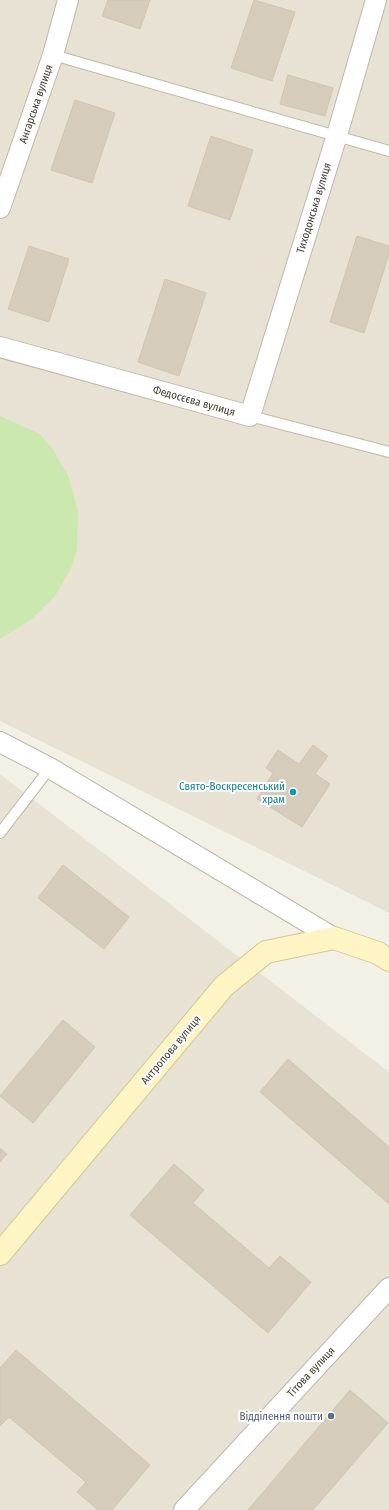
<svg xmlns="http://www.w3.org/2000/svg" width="389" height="1510" font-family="'Fira Sans Condensed',sans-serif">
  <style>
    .residential { fill: #e7e2d4 }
    .green { fill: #cbe8ae }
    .building { fill: #d5ccbb; stroke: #d0c5ae }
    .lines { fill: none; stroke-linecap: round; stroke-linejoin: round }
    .service-casing { stroke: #bfb8a8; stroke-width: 12 }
    .minor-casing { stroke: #bfb8a8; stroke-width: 22 }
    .secondary-casing { stroke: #d4c795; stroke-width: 24 }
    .service { stroke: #fff; stroke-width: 10 }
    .minor { stroke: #fff; stroke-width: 20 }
    .secondary { stroke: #fff4c4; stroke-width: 22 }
    .culture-dot { fill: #0f9aa8; stroke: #fff; stroke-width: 1.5 }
    .service-dot { fill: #5c6f8a; stroke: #fff; stroke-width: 1.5 }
    .labels { text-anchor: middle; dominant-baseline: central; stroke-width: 4; stroke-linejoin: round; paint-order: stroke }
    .street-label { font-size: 11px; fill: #464035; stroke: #fff }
    .culture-label { font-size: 11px; fill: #0d838f; stroke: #fff; text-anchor: end }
    .service-label { font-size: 11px; fill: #4e5e75; stroke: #fff; text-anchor: end }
  </style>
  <rect width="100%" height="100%" fill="#f3f0e6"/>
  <g class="residential">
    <path d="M 0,0 L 389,0 L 389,913 L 0,721 Z"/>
    <path d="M 0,774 L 389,1072 L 389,1510 L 0,1510 Z"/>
  </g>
  <path class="green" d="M 0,416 L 40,434 L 54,451 L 68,476 L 78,511 L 77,550 L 71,568 L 55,596 L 32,619 L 0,639 Z"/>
  <g class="building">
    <path d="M 108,0 L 150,0 L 140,29 L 102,16 Z"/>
    <path d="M 254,0 L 295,12 L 272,81 L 231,68 Z"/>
    <path d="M 288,75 L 333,88 L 325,116 L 280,104 Z"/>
    <path d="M 75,100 L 115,113 L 92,183 L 51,170 Z"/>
    <path d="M 211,136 L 253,150 L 230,220 L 188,206 Z"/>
    <path d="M 357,236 L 389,246 L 389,254 L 364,333 L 330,322 Z"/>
    <path d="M 29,246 L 69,259 L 49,322 L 8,309 Z"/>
    <path d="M 165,279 L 206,293 L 179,376 L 138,362 Z"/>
    <path d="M 313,745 L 328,756 L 315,774 L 330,784 L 302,827 L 257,799 L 273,773 L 266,768 L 278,750 L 299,764 Z"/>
    <path d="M 63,865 L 129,917 L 104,949 L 38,898 Z"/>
    <path d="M 63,1020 L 95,1047 L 33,1123 L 0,1096 Z"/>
    <path d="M 288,1059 L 389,1147 L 389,1204 L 260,1092 Z"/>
    <path d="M 0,1148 L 7,1154 L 0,1162 Z"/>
    <path d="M 174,1164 L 204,1190 L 193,1203 L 269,1268 L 280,1256 L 311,1282 L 268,1333 L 130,1215 Z"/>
    <path d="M 16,1350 L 150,1465 L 112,1510 L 98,1510 L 77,1492 L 86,1482 L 9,1417 L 0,1426 L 0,1368 Z"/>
    <path d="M 350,1390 L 388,1423 L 313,1510 L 248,1510 Z"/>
  </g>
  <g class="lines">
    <defs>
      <g id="service">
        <path d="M 53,55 L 389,151"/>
        <path d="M 250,416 L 389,452"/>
        <path d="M 0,833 L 50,768"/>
      </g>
      <g id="minor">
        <path d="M 0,208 L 53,55 L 68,0"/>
        <path d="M 0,347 L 250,416 L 337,135 L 376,0"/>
        <path d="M 0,742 L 50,768 L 334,938"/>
        <path d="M 184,1510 L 389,1288"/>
      </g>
      <path id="secondary" d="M 0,1254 L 224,986 L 266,952 L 334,938 L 378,953 L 389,960"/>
    </defs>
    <use href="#service" class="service-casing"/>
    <use href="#minor" class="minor-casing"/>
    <use href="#secondary" class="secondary-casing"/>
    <use href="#service" class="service"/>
    <use href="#minor" class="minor"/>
    <use href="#secondary" class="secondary"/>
  </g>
  <circle class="culture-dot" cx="293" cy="792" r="4"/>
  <circle class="service-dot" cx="331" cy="1416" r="4"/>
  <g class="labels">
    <g class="street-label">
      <text transform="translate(36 104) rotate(-71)">Ангарська вулиця</text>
      <text transform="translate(314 208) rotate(-73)">Тиходонська вулиця</text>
      <text transform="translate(194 401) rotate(16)">Федосєєва вулиця</text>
      <text transform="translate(171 1050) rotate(-50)">Антропова вулиця</text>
      <text transform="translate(311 1372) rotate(-47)">Тітова вулиця</text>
    </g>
    <g class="culture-label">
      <text x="285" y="786">Свято-Воскресенський<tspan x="285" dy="13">храм</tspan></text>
    </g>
    <g class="service-label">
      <text x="323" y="1416">Відділення пошти</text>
    </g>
  </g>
</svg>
